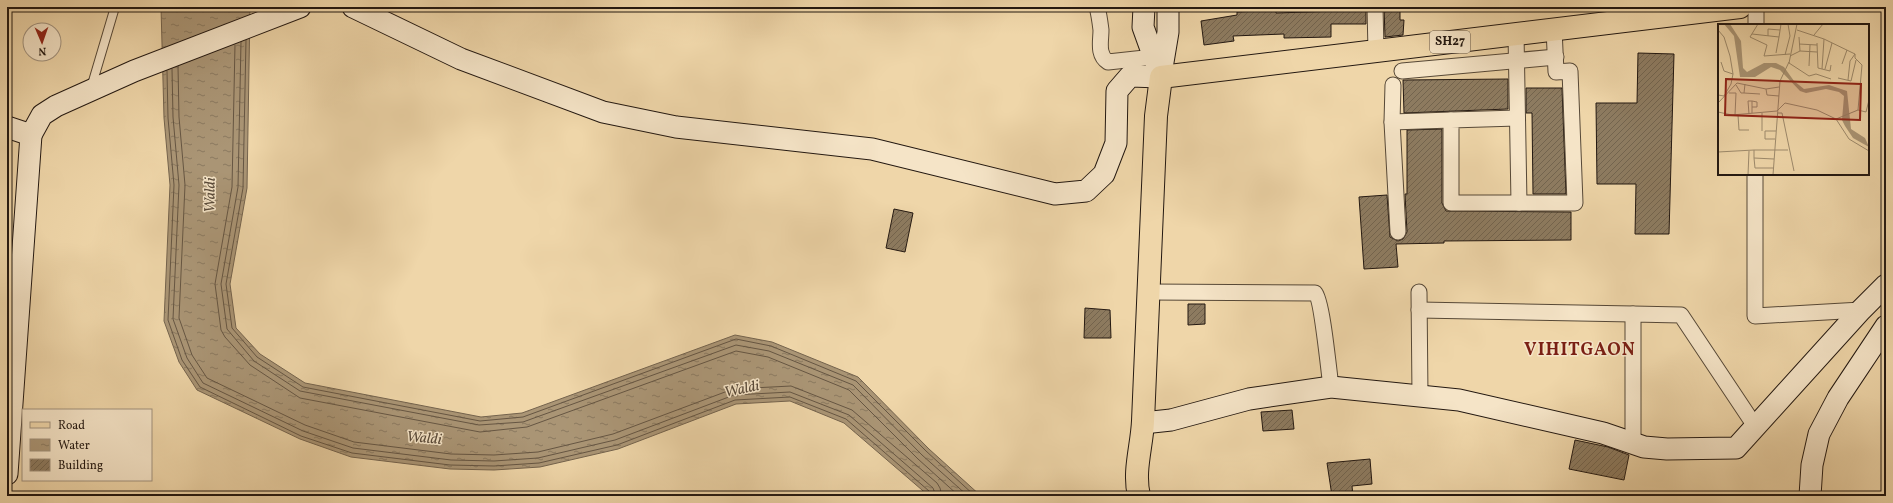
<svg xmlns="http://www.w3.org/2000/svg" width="1893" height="503" font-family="Vollkorn,serif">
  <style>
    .water { fill: url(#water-ripples); stroke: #74634d }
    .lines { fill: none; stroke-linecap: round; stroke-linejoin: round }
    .shore { stroke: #665643; stroke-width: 1 }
    .building { fill: url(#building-hatch); stroke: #231811 }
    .lane-casing { stroke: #564837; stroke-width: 10 }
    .street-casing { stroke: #564837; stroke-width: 17 }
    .secondary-casing { stroke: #231811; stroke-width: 23 }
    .primary-casing { stroke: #231811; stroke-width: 24 }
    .lane { stroke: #f5e4c7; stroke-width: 8 }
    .street { stroke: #f5e4c7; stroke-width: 15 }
    .secondary { stroke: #f5e4c7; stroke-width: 21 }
    .primary { stroke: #efd6a9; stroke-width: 22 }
    .labels { text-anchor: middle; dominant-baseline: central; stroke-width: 3; stroke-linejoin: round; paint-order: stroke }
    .shield { fill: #f5e4c7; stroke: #625548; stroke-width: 1 }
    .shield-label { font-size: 13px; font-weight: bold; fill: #231811 }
    .water-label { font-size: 15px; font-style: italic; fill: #594a39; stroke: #f5e4c7 }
    .district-label { font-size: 18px; font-weight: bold; letter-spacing: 1px; fill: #7a1f14; stroke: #f5e4c7 }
    .inset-road { fill: none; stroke: #9d8a6c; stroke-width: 1 }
    .view { fill: #8f2418; fill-opacity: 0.15; stroke: #8f2418; stroke-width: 2 }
    .inset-edge { fill: none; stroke: #231811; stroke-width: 2 }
  </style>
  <defs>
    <pattern id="water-ripples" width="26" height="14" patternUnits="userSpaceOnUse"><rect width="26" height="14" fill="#aa9575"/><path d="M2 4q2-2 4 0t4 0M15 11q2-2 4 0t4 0" fill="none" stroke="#8a795f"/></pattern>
    <pattern id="building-hatch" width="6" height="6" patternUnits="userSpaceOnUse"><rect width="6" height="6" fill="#8d7b60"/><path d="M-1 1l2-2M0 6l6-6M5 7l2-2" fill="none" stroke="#73644e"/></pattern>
  </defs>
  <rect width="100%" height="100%" fill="#efd6a9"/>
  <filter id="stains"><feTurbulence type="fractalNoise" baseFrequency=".005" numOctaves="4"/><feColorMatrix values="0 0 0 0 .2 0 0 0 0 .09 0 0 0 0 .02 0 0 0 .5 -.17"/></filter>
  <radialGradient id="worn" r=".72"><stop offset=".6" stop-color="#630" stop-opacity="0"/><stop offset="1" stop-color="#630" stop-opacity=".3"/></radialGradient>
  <path class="water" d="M 161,7 L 250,7 L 247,188 L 230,284 L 236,328 L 260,354 L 305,383 L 481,417 L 522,413 L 735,335 L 772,342 L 858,377 L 929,449 L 981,496 L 929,496 L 844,423 L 790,401 L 736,404 L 618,449 L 540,467 L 494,470 L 450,469 L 351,457 L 300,439 L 197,390 L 179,362 L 164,321 L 170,185 L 164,118 Z"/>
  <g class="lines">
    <g class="shore">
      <path d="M 246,40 L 243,188 L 226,284 L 232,328 L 257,357 L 303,387 L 480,421 L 523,417 L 736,339 L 771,346 L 856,381 L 926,451 L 975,496"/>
      <path d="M 241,42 L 238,187 L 221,284 L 227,329 L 254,361 L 300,391 L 479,425 L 523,422 L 736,345 L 769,351 L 853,385 L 922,455 L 968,496"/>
      <path d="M 235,45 L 232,187 L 215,284 L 221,330 L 225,337 L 250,365 L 300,398 L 480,432 L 527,427 L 736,351 L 768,357 L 849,390 L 918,459 L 959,496"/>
      <path d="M 178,66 L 179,117 L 185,185 L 179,318 L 192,355 L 207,378 L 305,425 L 354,442 L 451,454 L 494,455 L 538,452 L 613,434 L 733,389 L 791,386 L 852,410 L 937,483 L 940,488 L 942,496"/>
      <path d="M 172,69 L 173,117 L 179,185 L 173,319 L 187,358 L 203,383 L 303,431 L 353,448 L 451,460 L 494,461 L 538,458 L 615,440 L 734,395 L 790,392 L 849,415 L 933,488 L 936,496"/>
      <path d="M 167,71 L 168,118 L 174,185 L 168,320 L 182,360 L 200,387 L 301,436 L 352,453 L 450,465 L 494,466 L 539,463 L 617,445 L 735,400 L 790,397 L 846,419 L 929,491 L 931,496"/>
    </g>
  </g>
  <g class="building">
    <path d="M 1338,7 L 1366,7 L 1366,24 L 1331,24 L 1331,37 L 1284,38 L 1284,34 L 1233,36 L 1234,41 L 1204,45 L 1201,21 L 1237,15 L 1237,12 L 1276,10 L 1276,13 L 1338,11 Z"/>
    <path d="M 1384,7 L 1400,7 L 1400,20 L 1404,20 L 1403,35 L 1385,37 Z"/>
    <path d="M 1638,53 L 1674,54 L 1669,234 L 1635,234 L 1636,184 L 1597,184 L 1596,103 L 1637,103 Z"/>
    <path d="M 1508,79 L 1508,109 L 1404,113 L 1403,80 Z"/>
    <path d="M 1526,88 L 1562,88 L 1566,194 L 1533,194 L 1532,113 L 1526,113 Z"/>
    <path d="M 1442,129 L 1442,203 L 1446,211 L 1571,212 L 1571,240 L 1444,241 L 1444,243 L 1396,244 L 1398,267 L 1364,269 L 1359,197 L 1387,195 L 1390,237 L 1398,241 L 1403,239 L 1407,232 L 1405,194 L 1407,194 L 1407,130 Z"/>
    <path d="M 894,209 L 913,213 L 905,252 L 886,248 Z"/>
    <path d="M 1188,304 L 1205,304 L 1205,324 L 1188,325 Z"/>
    <path d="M 1085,308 L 1110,310 L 1111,338 L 1084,338 Z"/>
    <path d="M 1292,410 L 1294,429 L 1263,431 L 1261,412 Z"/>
    <path d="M 1575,440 L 1608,447 L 1629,455 L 1624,480 L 1569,469 Z"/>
    <path d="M 1370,459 L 1372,484 L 1352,486 L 1353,496 L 1332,496 L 1327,463 Z"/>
  </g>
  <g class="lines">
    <defs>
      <path id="lane" d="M 91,88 L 115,7"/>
      <g id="street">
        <path d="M 1097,7 C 1099,14 1100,22 1101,30 C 1101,41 1097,55 1108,62 L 1154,57"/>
        <path d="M 1375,7 L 1376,51"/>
        <path d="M 1756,25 L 1756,7"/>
        <path d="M 1516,34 L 1519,203 L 1451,203 L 1451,120 L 1517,118"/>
        <path d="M 1402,71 L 1556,57"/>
        <path d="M 1393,85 L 1392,122 L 1398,232"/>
        <path d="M 1392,122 L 1451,120"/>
        <path d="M 1755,174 L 1755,316 L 1861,310"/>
        <path d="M 1519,203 L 1575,203 L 1570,71 L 1556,72 L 1554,29"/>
        <path d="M 1149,292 L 1315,293 C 1322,299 1329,373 1331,387"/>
        <path d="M 1419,292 L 1420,396"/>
        <path d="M 1419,310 L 1633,314"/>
        <path d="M 1633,443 L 1633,314 L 1681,315 L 1755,426"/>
      </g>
      <g id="secondary">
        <path d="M 353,7 L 461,59 L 603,112 L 676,127 L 872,149 L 1055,194 L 1086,191 L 1104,174 L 1116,143 L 1117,91 L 1130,76 L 1161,77"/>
        <path d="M 1144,7 L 1143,27 L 1161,77"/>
        <path d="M 1161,74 L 1168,32 L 1168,7"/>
        <path d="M 7,127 L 31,135 L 7,474"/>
        <path d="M 31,135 L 42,115 L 56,106 L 134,71 L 300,7"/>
        <path d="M 1143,423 L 1171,420 L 1249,399 L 1331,387 L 1459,400 L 1603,433 L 1644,447 L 1667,449 L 1736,448 L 1861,310 L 1886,285"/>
        <path d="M 1810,496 L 1812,465 L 1819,434 L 1838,398 L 1886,326"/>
      </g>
      <path id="primary" d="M 1139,496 C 1133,471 1142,446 1143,421 C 1147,319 1152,218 1156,116 L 1161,77 L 1740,7"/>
    </defs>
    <use href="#lane" class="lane-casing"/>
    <use href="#street" class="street-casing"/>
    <use href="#secondary" class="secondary-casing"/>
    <use href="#primary" class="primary-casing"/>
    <use href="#lane" class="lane"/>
    <use href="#street" class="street"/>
    <use href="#secondary" class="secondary"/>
    <use href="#primary" class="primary"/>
  </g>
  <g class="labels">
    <rect class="shield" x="1430" y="31" width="40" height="22" rx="3"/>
    <g class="shield-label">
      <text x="1450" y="42">SH27</text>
    </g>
    <g class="water-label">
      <text transform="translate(211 195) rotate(-89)">Waldi</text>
      <text transform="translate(742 390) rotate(-12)">Waldi</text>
      <text transform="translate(424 439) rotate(5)">Waldi</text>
    </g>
    <g class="district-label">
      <text x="1580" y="350">VIHITGAON</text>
    </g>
  </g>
  <g transform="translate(1718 24)">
    <rect width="151" height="151" fill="#efd6a9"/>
    <path d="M 6,0 L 12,0 L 23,17 L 25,44 L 29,48 L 46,39 L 58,39 L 66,43 L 76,57 L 86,65 L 111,61 L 129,67 L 133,105 L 147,114 L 151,123 L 135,114 L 127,102 L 124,96 L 126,72 L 121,68 L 108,65 L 88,69 L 82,67 L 62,46 L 53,43 L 37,53 L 22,53 L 16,12 Z" fill="#aa9575"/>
    <path class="inset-road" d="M 40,0 L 32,13 L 49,21 L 46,32 L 72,30M 0,6 L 6,13 L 12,32 L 15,50 L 13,60 L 6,72 L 0,71M 79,6 L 106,15 L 137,30 L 137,34 L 144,41 L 140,86 L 148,88 L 151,76M 34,10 L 61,13 L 63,0M 96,11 L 105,0M 50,12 L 50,5 L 62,6M 81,13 L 82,27M 99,19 L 100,44 L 112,47 L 113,41M 81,20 L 99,21M 58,29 L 61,13M 67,31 L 72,12 L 70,0M 72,32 L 82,27 L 99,28M 3,38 L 6,47 L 15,50M 71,39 L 91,52 L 98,50 L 113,55M 71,39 L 79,0M 124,40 L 129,26M 91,42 L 92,21M 104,45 L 106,15M 107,45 L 114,19M 120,54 L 133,57 L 138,36M 130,56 L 132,37 L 137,30M 18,61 L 23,69 L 26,69 L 27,60M 48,65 L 49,71 L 61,72M 11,69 L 18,69 L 17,91M 26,69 L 42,70M 0,79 L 19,59 L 48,65 L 61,63M 59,87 L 67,79 L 99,86 L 118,95 L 140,86M 0,88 L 14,91 L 59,87M 34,89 L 34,77 L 39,78 L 39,83 L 34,83M 60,89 L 64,89 L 76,147M 31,90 L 30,77 L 34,77M 20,91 L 21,106 L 31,106M 118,95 L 131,115 L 151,127M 44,107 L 44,89M 57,115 L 47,115 L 47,107 L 58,107M 0,128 L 36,126M 36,134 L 37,144 L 56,144M 56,135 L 36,134 L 36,126 L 70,126M 30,151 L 31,127M 55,151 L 62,57 L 71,38"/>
    <path class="view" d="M 8,55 L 143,60 L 142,96 L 7,91 Z"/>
    <rect width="151" height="151" class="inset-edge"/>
  </g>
  <rect width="1893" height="503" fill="none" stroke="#efd6a9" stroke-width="24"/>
  <rect x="8" y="8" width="1877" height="487" fill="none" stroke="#231811" stroke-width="2"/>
  <rect x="12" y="12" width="1869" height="479" fill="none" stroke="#231811"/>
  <rect x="22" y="409" width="130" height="72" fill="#f5e4c7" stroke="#a1927e"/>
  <rect x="30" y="422" width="20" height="6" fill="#efd6a9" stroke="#a1927e"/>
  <text x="58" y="429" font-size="12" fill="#231811">Road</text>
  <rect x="30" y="439" width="20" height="12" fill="url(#water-ripples)" stroke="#a1927e"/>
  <text x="58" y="449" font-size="12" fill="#231811">Water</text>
  <rect x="30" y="459" width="20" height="12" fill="url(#building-hatch)" stroke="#a1927e"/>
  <text x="58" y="469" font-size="12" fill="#231811">Building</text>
  <g transform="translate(42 42) rotate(178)"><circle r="19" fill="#f5e4c7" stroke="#a1927e"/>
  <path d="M0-3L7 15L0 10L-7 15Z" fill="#8f2418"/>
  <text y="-6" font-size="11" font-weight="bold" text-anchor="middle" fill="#231811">N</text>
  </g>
  <rect width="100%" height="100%" filter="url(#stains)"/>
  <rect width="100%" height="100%" fill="url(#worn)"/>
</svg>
